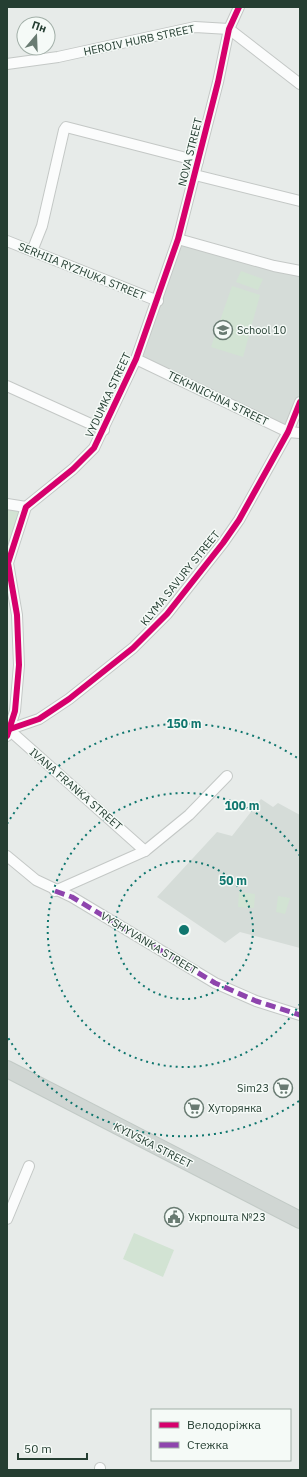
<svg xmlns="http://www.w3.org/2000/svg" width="307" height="1477" font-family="'IBM Plex Sans',sans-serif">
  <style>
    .built { fill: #d5dcd8 }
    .green { fill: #d2e3d3 }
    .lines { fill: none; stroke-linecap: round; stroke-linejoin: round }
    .minor-casing { stroke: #c4c8c6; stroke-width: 12 }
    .primary-casing { stroke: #c2cac6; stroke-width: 18 }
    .minor { stroke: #fbfcfc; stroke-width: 10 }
    .primary { stroke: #d0d6d3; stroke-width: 16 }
    .quiet { stroke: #8e44ad; stroke-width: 5; stroke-dasharray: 10 5; stroke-linecap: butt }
    .cycleway-casing { stroke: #f5faf7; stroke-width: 8 }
    .cycleway { stroke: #d6006c; stroke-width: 6 }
    .ring { fill: none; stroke: #0f766e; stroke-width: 2; stroke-dasharray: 2 4 }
    .labels { text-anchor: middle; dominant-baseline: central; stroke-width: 3; stroke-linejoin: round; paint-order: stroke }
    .street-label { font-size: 11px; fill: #253e32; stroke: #f5faf7 }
    .poi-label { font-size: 11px; fill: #253e32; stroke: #f5faf7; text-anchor: start }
    .centre { fill: #0f766e; stroke: #f5faf7; stroke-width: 2 }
    .ring-label { font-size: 12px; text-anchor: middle; font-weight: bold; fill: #0f766e; stroke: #f5faf7; stroke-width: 3; stroke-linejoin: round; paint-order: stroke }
  </style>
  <rect width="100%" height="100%" fill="#e7ebe9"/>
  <g class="built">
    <path d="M 178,239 L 300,271 L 300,402 L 288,432 L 136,359 Z"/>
    <path d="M 261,799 L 273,807 L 278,803 L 300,815 L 300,948 L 240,932 L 225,943 L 157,897 L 217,832 L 232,836 Z"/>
  </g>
  <g class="green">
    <path d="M 241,271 L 263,279 L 258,290 L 236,282 Z"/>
    <path d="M 232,286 L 260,295 L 243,357 L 211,347 Z"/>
    <path d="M 7,507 L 16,509 L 20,514 L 7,547 Z"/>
    <path d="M 239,892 L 255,894 L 254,908 L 238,907 Z"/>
    <path d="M 278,896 L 290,898 L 285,914 L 276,912 Z"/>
    <path d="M 134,1233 L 174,1250 L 163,1277 L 123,1259 Z"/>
  </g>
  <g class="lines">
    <defs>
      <g id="minor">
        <path d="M 7,64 L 58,57 L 195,27 L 229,29 L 300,84"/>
        <path d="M 195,175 L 300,201"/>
        <path d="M 178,239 L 274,266 L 300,271"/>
        <path d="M 7,241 L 158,301"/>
        <path d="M 32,251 L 42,226 L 64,130 L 66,127 L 198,161"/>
        <path d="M 136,359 L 288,432 L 300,433"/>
        <path d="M 7,386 L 104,430"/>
        <path d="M 7,504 L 26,507"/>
        <path d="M 7,728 L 145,851"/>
        <path d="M 10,729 L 39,719 L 69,699 L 133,648 L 167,614 L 223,543 L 239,520 L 288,432 L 300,402"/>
        <path d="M 7,736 L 15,711 L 19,665 L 17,615 L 8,563 L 26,507 L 73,469 L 94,448 L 136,359 L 178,239 L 218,82 L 229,29 L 239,7"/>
        <path d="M 7,856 L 36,880 L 72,897 L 215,983 L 256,1001 L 300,1015"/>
        <path d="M 55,891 L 145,851 L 189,815 L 227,776"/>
        <path d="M 7,1219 L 29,1166"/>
        <path d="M 100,1470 L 100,1468"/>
      </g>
      <path id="primary" d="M 7,1069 L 300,1220"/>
    </defs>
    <use href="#minor" class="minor-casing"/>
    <use href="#primary" class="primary-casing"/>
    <use href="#minor" class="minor"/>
    <use href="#primary" class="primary"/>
    <path class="quiet" d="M 55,891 L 72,897 L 215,983 L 256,1001 L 300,1015"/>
    <defs>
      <g id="cycleway">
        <path d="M 10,729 L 39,719 L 69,699 L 133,648 L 167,614 L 223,543 L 239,520 L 288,432 L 300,402"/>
        <path d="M 7,736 L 15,711 L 19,665 L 17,615 L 8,563 L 26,507 L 73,469 L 94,448 L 136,359 L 178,239 L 218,82 L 229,29 L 239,7"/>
      </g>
    </defs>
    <use href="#cycleway" class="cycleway-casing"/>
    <use href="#cycleway" class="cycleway"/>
  </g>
  <g class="ring">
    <circle cx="184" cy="930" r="69"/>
    <path d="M300 1004A137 137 0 1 1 300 856"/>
    <path d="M299 1101A206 206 0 0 1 7 1036M7 824A206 206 0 0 1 299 759"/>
  </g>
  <defs>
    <symbol id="school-ring" viewBox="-11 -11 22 22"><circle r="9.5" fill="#f5faf7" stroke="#697b72" stroke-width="1.5"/><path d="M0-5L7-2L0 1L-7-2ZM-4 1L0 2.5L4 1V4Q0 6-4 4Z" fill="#697b72"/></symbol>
    <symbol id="supermarket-ring" viewBox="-11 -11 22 22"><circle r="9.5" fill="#f5faf7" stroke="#697b72" stroke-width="1.5"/><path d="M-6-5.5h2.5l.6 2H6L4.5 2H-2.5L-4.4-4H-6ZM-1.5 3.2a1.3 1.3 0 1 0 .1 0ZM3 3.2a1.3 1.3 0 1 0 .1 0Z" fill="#697b72"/></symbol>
    <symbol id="civic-ring" viewBox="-11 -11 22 22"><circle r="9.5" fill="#f5faf7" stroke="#697b72" stroke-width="1.5"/><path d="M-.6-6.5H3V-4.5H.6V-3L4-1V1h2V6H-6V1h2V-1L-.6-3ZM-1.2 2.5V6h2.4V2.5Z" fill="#697b72"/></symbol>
  </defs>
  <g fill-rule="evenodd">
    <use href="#school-ring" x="212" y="319" width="22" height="22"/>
    <use href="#supermarket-ring" x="272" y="1077" width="22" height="22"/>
    <use href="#supermarket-ring" x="183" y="1097" width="22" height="22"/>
    <use href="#civic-ring" x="163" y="1206" width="22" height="22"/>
  </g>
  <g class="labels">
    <g class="street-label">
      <text transform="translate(139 40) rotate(-12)">HEROIV HURB STREET</text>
      <text transform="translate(190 152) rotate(-76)">NOVA STREET</text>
      <text transform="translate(82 271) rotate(22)">SERHIIA RYZHUKA STREET</text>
      <text transform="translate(108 395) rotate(-65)">VYDUMKA STREET</text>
      <text transform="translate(218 398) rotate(26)">TEKHNICHNA STREET</text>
      <text transform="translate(180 578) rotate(-51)">KLYMA SAVURY STREET</text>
      <text transform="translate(76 789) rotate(41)">IVANA FRANKA STREET</text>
      <text transform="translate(149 943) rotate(31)">VYSHYVANKA STREET</text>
      <text transform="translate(153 1145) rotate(27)">KYIVSKA STREET</text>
    </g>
    <g class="poi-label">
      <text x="237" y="330">School 10</text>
      <text x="269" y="1088" text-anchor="end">Sim23</text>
      <text x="208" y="1108">Хуторянка</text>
      <text x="188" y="1217">Укрпошта №23</text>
    </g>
  </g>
  <circle cx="184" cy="930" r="6" class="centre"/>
  <g class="ring-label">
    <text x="184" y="728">150 m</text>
    <text x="242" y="810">100 m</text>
    <text x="233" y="885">50 m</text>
  </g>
  <rect width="307" height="1477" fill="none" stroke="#253e32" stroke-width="16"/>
  <rect x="151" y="1409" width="140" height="52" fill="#f5faf7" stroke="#a2afa8"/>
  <rect x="159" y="1422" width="20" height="6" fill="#d6006c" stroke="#a2afa8"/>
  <text x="187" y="1429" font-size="12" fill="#253e32">Велодоріжка</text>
  <rect x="159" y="1442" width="20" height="6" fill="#8e44ad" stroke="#a2afa8"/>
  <text x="187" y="1449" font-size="12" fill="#253e32">Стежка</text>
  <g transform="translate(36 36) rotate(19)"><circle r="19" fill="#f5faf7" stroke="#a2afa8"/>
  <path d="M0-3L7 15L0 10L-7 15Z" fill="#697b72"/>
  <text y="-6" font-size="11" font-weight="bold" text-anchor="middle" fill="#253e32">Пн</text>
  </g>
  <path d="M18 1453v6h69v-6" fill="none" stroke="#253e32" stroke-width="2"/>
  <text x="24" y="1453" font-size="12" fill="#253e32" stroke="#f5faf7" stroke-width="3" paint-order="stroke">50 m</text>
</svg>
